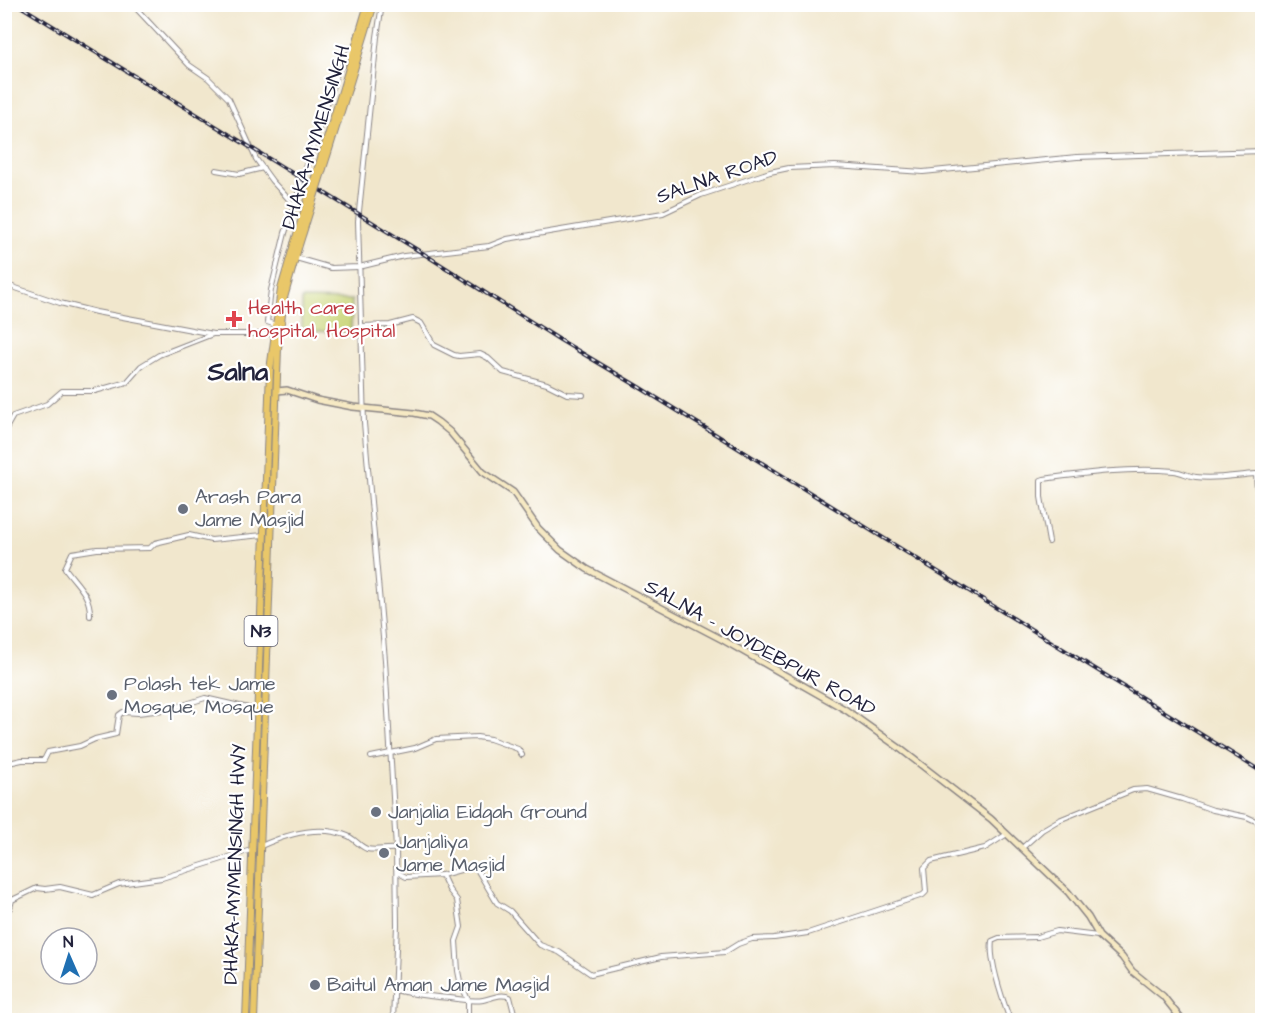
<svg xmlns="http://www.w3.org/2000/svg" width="1267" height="1025" font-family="'Architects Daughter',sans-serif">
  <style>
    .green { fill: #c8d475; stroke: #757b58; stroke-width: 1.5 }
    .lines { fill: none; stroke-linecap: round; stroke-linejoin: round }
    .minor-casing { stroke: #8a8484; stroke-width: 6 }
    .secondary-casing { stroke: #8a8484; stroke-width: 8 }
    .trunk-casing { stroke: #8a8484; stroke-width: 8 }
    .minor { stroke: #fff; stroke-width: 4 }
    .secondary { stroke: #f6e9c3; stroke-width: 5 }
    .trunk { stroke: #e9c769; stroke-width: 6 }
    .rail-casing { stroke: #22223b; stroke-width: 4 }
    .rail { stroke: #fff; stroke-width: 1.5; stroke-dasharray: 4.5; stroke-linecap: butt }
    .trunk-bridge-casing { stroke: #8a8484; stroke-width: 8; stroke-linecap: butt }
    .trunk-bridge { stroke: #e9c769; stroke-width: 6 }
    .health-dot { fill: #e0444e; stroke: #fff; stroke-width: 2 }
    .worship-dot { fill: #6b7280; stroke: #fff; stroke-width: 2 }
    .labels { text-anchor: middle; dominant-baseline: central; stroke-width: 4.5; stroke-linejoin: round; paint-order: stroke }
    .shield { fill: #fff; stroke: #646476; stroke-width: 1.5 }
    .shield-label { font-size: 18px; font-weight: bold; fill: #22223b }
    .street-label { font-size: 20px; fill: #22223b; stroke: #fff }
    .health-label { font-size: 20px; fill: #be3a42; stroke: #fff; text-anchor: start }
    .worship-label { font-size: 20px; fill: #5b616d; stroke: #fff; text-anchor: start }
    .district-label { font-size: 26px; font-weight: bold; fill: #22223b; stroke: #fff }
  </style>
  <rect width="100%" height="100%" fill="#fff"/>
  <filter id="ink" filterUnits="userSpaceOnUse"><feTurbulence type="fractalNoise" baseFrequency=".0167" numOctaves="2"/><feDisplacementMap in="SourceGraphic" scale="12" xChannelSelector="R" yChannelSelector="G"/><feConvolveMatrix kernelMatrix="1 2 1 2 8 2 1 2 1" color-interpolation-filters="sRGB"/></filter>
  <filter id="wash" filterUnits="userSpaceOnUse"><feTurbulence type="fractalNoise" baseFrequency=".008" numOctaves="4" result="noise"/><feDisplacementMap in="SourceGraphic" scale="24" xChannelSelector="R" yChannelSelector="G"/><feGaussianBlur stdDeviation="1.35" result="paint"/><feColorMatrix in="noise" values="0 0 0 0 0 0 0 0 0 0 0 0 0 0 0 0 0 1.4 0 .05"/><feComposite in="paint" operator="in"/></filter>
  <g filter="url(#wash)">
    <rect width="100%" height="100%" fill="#f1e7cd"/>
    <path class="green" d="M 302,299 L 352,300 L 351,332 L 302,331 Z"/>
  </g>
  <g filter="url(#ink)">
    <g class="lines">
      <defs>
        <g id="minor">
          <path d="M 132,4 L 189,65 L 208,78 L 229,99 L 256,159 L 272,181 L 294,205"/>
          <path d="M 382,4 L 377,37 L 358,221 L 364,423 L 385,660 L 396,849 L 397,925 L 393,1020"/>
          <path d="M 216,170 L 239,174 L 263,168"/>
          <path d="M 296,258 L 331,268 L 359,267 L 404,256 L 489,246 L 507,239 L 663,213 L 701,195 L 770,172 L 789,168 L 835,166 L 923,172 L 1077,157 L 1262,151"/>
          <path d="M 4,284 L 60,303 L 96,312 L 213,334"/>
          <path d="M 276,325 L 267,322 L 271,290 L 285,233 L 337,73 L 349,53 L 355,49"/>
          <path d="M 362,326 L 390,325 L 413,319 L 421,323 L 434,345 L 454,355 L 459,356 L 480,354 L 488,358 L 503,372 L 547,384 L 567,394 L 583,395"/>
          <path d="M 4,432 L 13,416 L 47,404 L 62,391 L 95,391 L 127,382 L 141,366 L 159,355 L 213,334 L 274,334"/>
          <path d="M 1049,542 L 1041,497 L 1041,480 L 1044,479 C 1086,473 1131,467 1174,471 C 1182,472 1188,476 1196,477 C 1215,480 1237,475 1256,474 L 1257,490 L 1262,506"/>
          <path d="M 90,616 C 91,594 76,584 65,568 L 72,553 L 97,549 L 150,548 L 155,543 L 189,535 L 211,540 L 264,535"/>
          <path d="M 371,757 L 415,748 L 436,739 L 477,737 L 490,739 L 518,749 L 522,755"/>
          <path d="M 4,764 L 22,760 L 44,760 L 48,752 L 80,746 L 95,739 L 116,734 L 119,715 L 123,712 L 138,713 L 171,709 L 205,698 L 257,710"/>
          <path d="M 261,846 C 287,834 319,824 348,836 C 355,839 360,847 367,849 C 376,851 387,848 396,849"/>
          <path d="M 1022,848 L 1042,830 L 1059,820 L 1133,790 L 1147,789 L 1182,799 L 1213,810 L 1247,817 L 1262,824"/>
          <path d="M 397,872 L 406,877 L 442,875 L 449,890 L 457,900 L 461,927 L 456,941 L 458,971 L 460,981 L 468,1000 L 468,1020"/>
          <path d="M 442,875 L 475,866 L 497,903 L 510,911 L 540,945 L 559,952 L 591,974 L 661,957 L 725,952 L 738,944 L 752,939 L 774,938 L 808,933 L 923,895 L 926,892 L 924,868 L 931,861 L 985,848 L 1007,834"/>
          <path d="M 4,912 L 10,908 L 12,900 L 37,888 L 45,889 L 60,887 L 93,895 L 119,884 L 162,878 L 251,850"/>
          <path d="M 394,990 C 413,994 431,997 450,998 C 461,999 472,1002 483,1000 C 493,998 500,993 510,997 L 514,1013"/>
          <path d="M 1010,1020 C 1003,1001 989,960 992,941 L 999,938 L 1037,937 L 1057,931 L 1098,936"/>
        </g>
        <path id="secondary" d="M 277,391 L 287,390 L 317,400 L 353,407 L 414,413 L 429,416 L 438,422 L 450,432 L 483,472 L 513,492 L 538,528 L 560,550 L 587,569 L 723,640 L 846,710 L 898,747 L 991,819 L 1068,892 L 1088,917 L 1099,936 L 1122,957 L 1132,971 L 1163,996 L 1182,1020"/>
        <g id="trunk">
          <path d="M 343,88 L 368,4"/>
          <path d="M 348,89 L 374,4"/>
          <path d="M 246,1020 L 270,370 L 281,289 L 294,244"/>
          <path d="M 254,1020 L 278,348 L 284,298 L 299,245"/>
        </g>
      </defs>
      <use href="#minor" class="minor-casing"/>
      <use href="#secondary" class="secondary-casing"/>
      <use href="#trunk" class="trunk-casing"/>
      <use href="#minor" class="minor"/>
      <use href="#secondary" class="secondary"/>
      <use href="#trunk" class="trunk"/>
      <defs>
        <path id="rail" d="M 17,4 L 424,254 L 560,340 L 639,387 L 1262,772"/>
      </defs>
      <use href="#rail" class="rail-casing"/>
      <use href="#rail" class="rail"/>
      <defs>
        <g id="trunk-bridge">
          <path d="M 294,244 L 343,88"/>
          <path d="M 299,245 L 348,89"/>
        </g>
      </defs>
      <use href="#trunk-bridge" class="trunk-bridge-casing"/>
      <use href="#trunk-bridge" class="trunk-bridge"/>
    </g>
  </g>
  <path class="health-dot" d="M231 310h6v6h6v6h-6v6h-6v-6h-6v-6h6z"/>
  <g class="worship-dot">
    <circle cx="183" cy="509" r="6"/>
    <circle cx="112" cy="695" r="6"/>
    <circle cx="376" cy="812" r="6"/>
    <circle cx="384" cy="853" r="6"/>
    <circle cx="315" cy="985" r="6"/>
  </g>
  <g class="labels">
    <rect class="shield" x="244.5" y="616" width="33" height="30" rx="4.5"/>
    <g class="shield-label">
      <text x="261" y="631">N3</text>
    </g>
    <g class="street-label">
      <text transform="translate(316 137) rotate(-73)">DHAKA-MYMENSINGH</text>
      <text transform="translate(717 177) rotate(-19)">SALNA ROAD</text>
      <text transform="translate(760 648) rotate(29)">SALNA - JOYDEBPUR ROAD</text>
      <text transform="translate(235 864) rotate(-88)">DHAKA-MYMENSINGH HWY</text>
    </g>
    <g class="health-label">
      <text x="248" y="308">Health care<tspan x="248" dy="23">hospital, Hospital</tspan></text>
    </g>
    <g class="worship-label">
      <text x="195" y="497">Arash Para<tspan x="195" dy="23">Jame Masjid</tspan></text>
      <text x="124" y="684">Polash tek Jame<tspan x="124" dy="23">Mosque, Mosque</tspan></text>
      <text x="388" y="812">Janjalia Eidgah Ground</text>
      <text x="396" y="842">Janjaliya<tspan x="396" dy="23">Jame Masjid</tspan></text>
      <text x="327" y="985">Baitul Aman Jame Masjid</text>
    </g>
    <g class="district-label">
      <text x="238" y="372">Salna</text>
    </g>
  </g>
  <rect width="1267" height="1025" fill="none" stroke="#fff" stroke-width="24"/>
  <g transform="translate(69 956) rotate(357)"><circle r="28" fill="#ffffff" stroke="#a7a7b1" stroke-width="1.5"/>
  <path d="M0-4.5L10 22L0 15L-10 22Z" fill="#1f6fb2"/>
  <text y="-9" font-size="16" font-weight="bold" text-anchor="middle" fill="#22223b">N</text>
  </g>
</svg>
